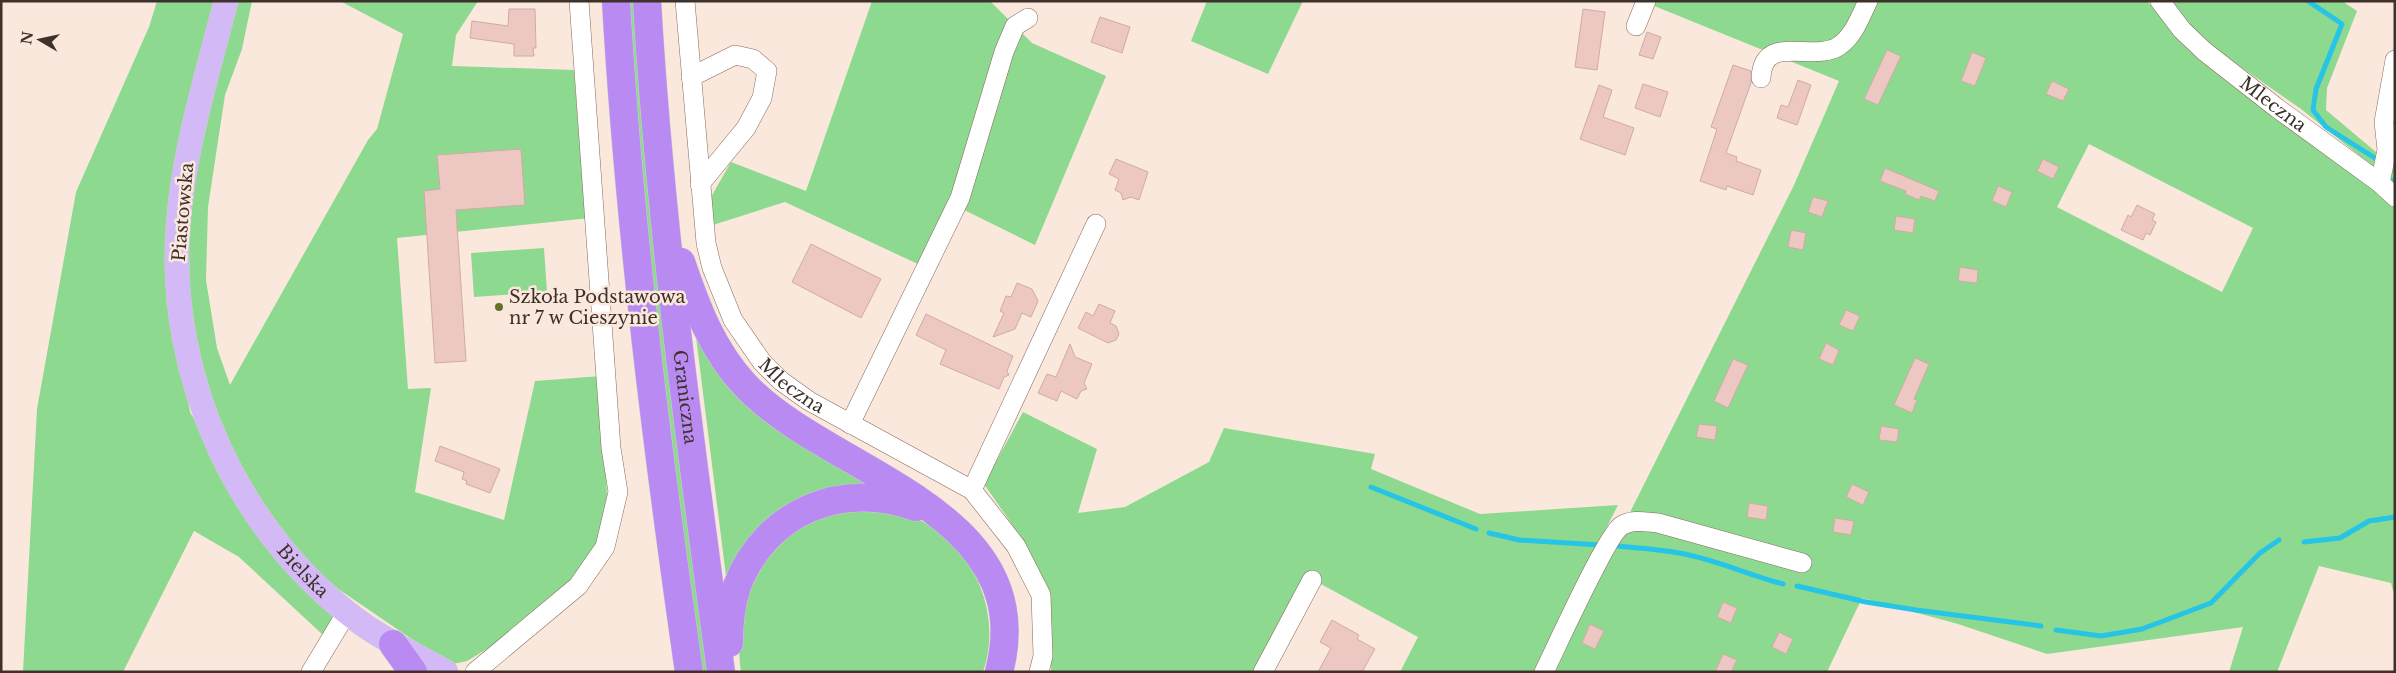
<svg xmlns="http://www.w3.org/2000/svg" width="2396" height="673" font-family="'Libre Baskerville',serif">
  <style>
    .green { fill: #8dd98f; fill-rule: evenodd }
    .lines { fill: none; stroke-linecap: round; stroke-linejoin: round }
    .stream { stroke: #26c4e6; stroke-width: 5 }
    .building { fill: #edc8c3; stroke: #cfaba6 }
    .minor-casing { stroke: #86695b; stroke-width: 20 }
    .major-casing { stroke: #d0cecc; stroke-width: 25 }
    .highway-casing { stroke: #d0cecc; stroke-width: 29 }
    .minor { stroke: #fff; stroke-width: 19 }
    .major { stroke: #d4b9f7; stroke-width: 24 }
    .highway { stroke: #b88af2; stroke-width: 28 }
    .poi-dot { fill: #617424; stroke: #fbe8dd; stroke-width: 2 }
    .labels { text-anchor: middle; dominant-baseline: central; stroke-width: 5; stroke-linejoin: round; paint-order: stroke }
    .street-label { font-size: 18px; fill: #3d312a; stroke: #fbe8dd }
    .poi-label { font-size: 18px; fill: #3d312a; stroke: #fbe8dd; text-anchor: start }
  </style>
  <rect width="100%" height="100%" fill="#fbe8dd"/>
  <g class="green">
    <path d="M 157,1 L 215,1 L 167,277 L 190,412 L 271,552 L 333,616 L 323,635 L 239,557 L 194,531 L 123,672 L 23,672 L 37,409 L 76,192 L 149,27 Z"/>
    <path d="M 236,1 L 252,1 L 242,49 L 225,95 L 208,207 L 206,280 L 217,348 L 230,385 L 368,140 L 377,129 L 403,34 L 340,1 L 478,1 L 456,35 L 452,66 L 574,70 L 579,137 L 590,218 L 397,238 L 408,389 L 431,388 L 415,492 L 504,520 L 535,381 L 601,376 L 607,496 L 597,543 L 570,582 L 502,640 L 467,661 L 453,664 L 441,659 L 328,582 L 302,555 L 256,497 L 215,413 L 197,353 L 187,275 L 188,229 L 196,170 Z"/>
    <path d="M 627,1 L 636,1 L 710,672 L 700,672 L 661,387 Z"/>
    <path d="M 872,1 L 990,1 L 1032,43 L 1106,76 L 1035,245 L 962,209 L 935,272 L 785,202 L 713,225 L 711,197 L 731,162 L 806,191 Z"/>
    <path d="M 1207,1 L 1303,1 L 1268,74 L 1191,41 Z"/>
    <path d="M 1642,1 L 2147,1 L 2196,56 L 2395,205 L 2395,598 L 2391,583 L 2319,566 L 2277,672 L 2229,672 L 2243,627 L 2047,654 L 1958,624 L 1862,598 L 1827,672 L 1550,672 L 1794,185 L 1839,81 ZM 2089,144 L 2253,228 L 2222,292 L 2057,207 Z"/>
    <path d="M 2169,1 L 2342,1 L 2357,11 L 2327,88 L 2326,110 L 2395,168 L 2395,184 L 2301,109 L 2195,35 Z"/>
    <path d="M 544,248 L 547,292 L 474,297 L 471,253 Z"/>
    <path d="M 698,335 L 883,487 L 861,487 L 729,576 L 726,576 L 696,337 Z"/>
    <path d="M 1023,412 L 1097,449 L 1078,513 L 1125,507 L 1209,462 L 1224,428 L 1375,454 L 1371,469 L 1480,514 L 1618,505 L 1533,672 L 1400,672 L 1418,637 L 1319,583 L 1273,672 L 1051,672 L 1050,594 L 1018,533 L 984,484 Z"/>
    <path d="M 845,509 C 867,509 892,508 913,517 C 972,542 1004,612 983,672 L 741,672 C 734,625 748,566 785,535 C 802,521 824,514 845,509 Z"/>
  </g>
  <g class="lines">
    <g class="stream">
      <path d="M 2308,1 L 2342,24 L 2316,89 L 2313,110 L 2326,127 L 2378,160"/>
      <path d="M 2394,180 L 2395,181"/>
      <path d="M 1371,487 L 1476,529"/>
      <path d="M 1489,533 L 1519,540 L 1600,545"/>
      <path d="M 2304,542 L 2340,538 L 2369,521 L 2395,517"/>
      <path d="M 1617,546 C 1637,548 1658,549 1679,553 C 1715,559 1748,575 1783,584"/>
      <path d="M 1797,586 L 1866,602 L 1916,610 L 2041,626"/>
      <path d="M 2056,630 L 2101,636 L 2142,629 L 2211,603 L 2260,553 L 2279,540"/>
    </g>
  </g>
  <g class="building">
    <path d="M 509,9 L 535,9 L 536,48 L 533,48 L 534,56 L 514,56 L 514,44 L 470,38 L 472,21 L 508,26 Z"/>
    <path d="M 1583,9 L 1605,12 L 1597,70 L 1575,67 Z"/>
    <path d="M 1100,17 L 1130,27 L 1122,53 L 1091,42 Z"/>
    <path d="M 1647,32 L 1661,37 L 1653,59 L 1639,55 Z"/>
    <path d="M 1887,50 L 1901,56 L 1878,105 L 1864,99 Z"/>
    <path d="M 1972,52 L 1986,58 L 1975,86 L 1961,81 Z"/>
    <path d="M 1733,65 L 1751,71 L 1751,83 L 1726,153 L 1737,157 L 1736,161 L 1761,170 L 1753,195 L 1727,186 L 1726,190 L 1700,181 L 1717,129 L 1711,127 Z"/>
    <path d="M 1798,80 L 1811,85 L 1797,125 L 1777,118 L 1781,105 L 1788,107 Z"/>
    <path d="M 2052,81 L 2069,89 L 2063,101 L 2046,94 Z"/>
    <path d="M 1643,84 L 1668,92 L 1660,117 L 1635,108 Z"/>
    <path d="M 1599,85 L 1612,90 L 1603,117 L 1634,128 L 1625,155 L 1580,139 Z"/>
    <path d="M 521,149 L 525,205 L 456,210 L 466,361 L 435,363 L 424,191 L 440,189 L 437,155 Z"/>
    <path d="M 1116,159 L 1148,172 L 1139,200 L 1131,197 L 1123,200 L 1121,193 L 1115,190 L 1119,179 L 1109,174 Z"/>
    <path d="M 2043,159 L 2059,167 L 2053,179 L 2037,171 Z"/>
    <path d="M 1885,168 L 1939,191 L 1935,201 L 1921,196 L 1919,200 L 1905,194 L 1906,191 L 1880,181 Z"/>
    <path d="M 1998,186 L 2012,192 L 2006,207 L 1992,201 Z"/>
    <path d="M 1813,197 L 1828,201 L 1822,217 L 1808,212 Z"/>
    <path d="M 2137,205 L 2155,214 L 2152,220 L 2156,222 L 2150,235 L 2146,233 L 2143,240 L 2121,230 L 2128,215 L 2131,217 Z"/>
    <path d="M 1896,216 L 1915,219 L 1913,233 L 1894,230 Z"/>
    <path d="M 1791,230 L 1806,233 L 1803,250 L 1788,247 Z"/>
    <path d="M 811,244 L 881,279 L 861,318 L 792,282 Z"/>
    <path d="M 1960,267 L 1978,270 L 1977,283 L 1958,281 Z"/>
    <path d="M 1017,283 L 1032,289 L 1038,301 L 1031,317 L 1022,313 L 1015,329 L 993,337 L 1004,313 L 1000,311 L 1006,296 L 1011,297 Z"/>
    <path d="M 1099,304 L 1115,311 L 1110,323 L 1116,326 L 1119,334 L 1116,340 L 1108,343 L 1078,328 L 1086,312 L 1093,316 Z"/>
    <path d="M 1846,310 L 1860,316 L 1853,331 L 1839,325 Z"/>
    <path d="M 926,314 L 1013,356 L 1007,371 L 1009,375 L 1004,377 L 999,389 L 940,364 L 946,350 L 916,335 Z"/>
    <path d="M 1826,343 L 1839,350 L 1833,365 L 1819,359 Z"/>
    <path d="M 1070,344 L 1075,357 L 1092,364 L 1084,383 L 1087,389 L 1081,391 L 1077,399 L 1061,391 L 1057,401 L 1038,393 L 1047,374 L 1056,377 Z"/>
    <path d="M 1915,358 L 1929,364 L 1914,399 L 1917,400 L 1912,413 L 1894,405 Z"/>
    <path d="M 1733,359 L 1748,365 L 1728,408 L 1714,401 Z"/>
    <path d="M 1699,424 L 1717,426 L 1715,440 L 1696,437 Z"/>
    <path d="M 1881,426 L 1899,429 L 1897,442 L 1879,440 Z"/>
    <path d="M 440,446 L 500,469 L 490,493 L 466,484 L 467,481 L 462,479 L 464,472 L 435,461 Z"/>
    <path d="M 1852,484 L 1869,492 L 1863,505 L 1846,497 Z"/>
    <path d="M 1749,503 L 1768,506 L 1766,520 L 1747,517 Z"/>
    <path d="M 1835,518 L 1854,521 L 1851,535 L 1833,532 Z"/>
    <path d="M 1723,602 L 1737,608 L 1731,623 L 1717,617 Z"/>
    <path d="M 1332,620 L 1359,635 L 1357,639 L 1375,649 L 1362,672 L 1318,672 L 1331,648 L 1320,642 Z"/>
    <path d="M 1590,624 L 1604,631 L 1595,649 L 1582,643 Z"/>
    <path d="M 1779,632 L 1793,639 L 1786,654 L 1772,647 Z"/>
    <path d="M 1723,654 L 1737,660 L 1731,672 L 1715,672 Z"/>
  </g>
  <g class="lines">
    <defs>
      <g id="minor">
        <path id="s1" d="M 685,1 L 706,243 L 712,268 L 733,320 L 762,362 L 781,381 L 809,401 L 972,490 L 1016,546 L 1041,595 L 1043,656 L 1039,672"/>
        <path id="s2" d="M 2160,1 L 2182,30 L 2204,51 L 2277,108 L 2380,183 L 2395,197"/>
        <path d="M 1636,26 L 1646,1"/>
        <path d="M 691,77 L 735,55 L 753,59 L 767,71 L 762,98 L 746,128 L 700,184"/>
        <path d="M 1761,78 C 1763,32 1813,63 1839,46 C 1854,36 1860,17 1868,1"/>
        <path d="M 2380,183 L 2387,150 L 2384,122 L 2395,60"/>
        <path d="M 850,424 L 960,198 L 1004,52 L 1015,26 L 1028,18"/>
        <path d="M 972,490 L 1096,224"/>
        <path d="M 311,672 L 347,612"/>
        <path d="M 475,672 L 578,586 L 605,547 L 618,492 L 611,448 L 579,1"/>
        <path d="M 1263,672 L 1312,580"/>
        <path d="M 1544,672 C 1555,650 1607,535 1621,526 C 1632,519 1645,522 1658,523 L 1802,563"/>
      </g>
      <g id="major">
        <path id="s3" d="M 226,1 C 207,76 183,151 178,228 C 167,378 239,535 361,623 C 387,642 418,656 446,672"/>
      </g>
      <g id="highway">
        <path d="M 616,1 C 629,226 657,449 689,672"/>
        <path id="s4" d="M 647,1 C 660,226 691,449 721,672"/>
        <path d="M 681,262 C 696,306 712,350 745,385 C 828,474 1042,509 999,672"/>
        <path d="M 729,643 C 729,624 731,604 737,586 C 766,511 842,480 916,507"/>
        <path d="M 393,644 L 413,672"/>
      </g>
    </defs>
    <use href="#minor" class="minor-casing"/>
    <use href="#major" class="major-casing"/>
    <use href="#highway" class="highway-casing"/>
    <use href="#minor" class="minor"/>
    <use href="#major" class="major"/>
    <use href="#highway" class="highway"/>
  </g>
  <circle class="poi-dot" cx="499" cy="307" r="5"/>
  <g class="labels">
    <g class="street-label">
      <text stroke="none"><textPath href="#s2" startOffset="154">Mleczna</textPath></text>
      <text transform="translate(183 212) rotate(-85)">Piastowska</text>
      <text stroke="none"><textPath href="#s1" startOffset="414">Mleczna</textPath></text>
      <text stroke="none"><textPath href="#s4" startOffset="398">Graniczna</textPath></text>
      <text stroke="none"><textPath href="#s3" startOffset="608">Bielska</textPath></text>
    </g>
    <g class="poi-label">
      <text x="509" y="297">Szkoła Podstawowa<tspan x="509" dy="21">nr 7 w Cieszynie</tspan></text>
    </g>
  </g>
  <rect width="2396" height="673" fill="none" stroke="#3d312a" stroke-width="5"/>
  <g transform="translate(40 40) rotate(279)" stroke="#fbe8dd" stroke-width="4" paint-order="stroke">
  <path d="M0-4L9 19L0 12L-9 19Z" fill="#3d312a"/>
  <text y="-8" font-size="14" font-weight="bold" text-anchor="middle" fill="#3d312a">N</text>
  </g>
</svg>
